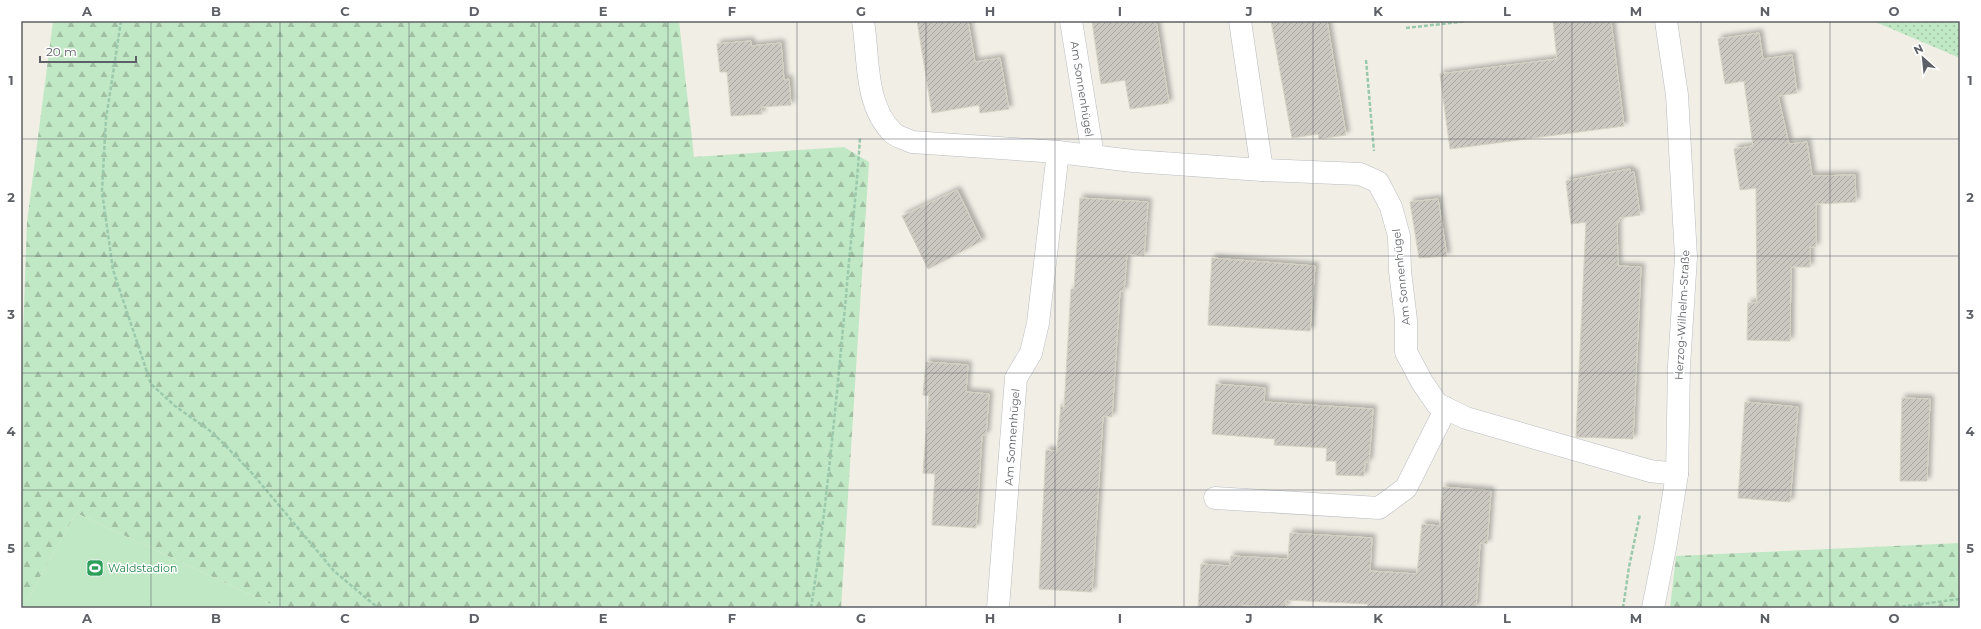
<svg xmlns="http://www.w3.org/2000/svg" width="1981" height="629" font-family="Montserrat,sans-serif">
  <style>
    .forest { fill: url(#forest-firs) }
    .park { fill: url(#park-dots) }
    .garden { fill: #c1e8c4 }
    .building { fill: url(#building-hatch); stroke: #d5d1c3; filter: url(#shadow) }
    .lines { fill: none; stroke-linecap: round; stroke-linejoin: round }
    .street-casing { stroke: #babcc1; stroke-width: 23 }
    .secondary-casing { stroke: #babdc3; stroke-width: 23 }
    .path { stroke: #9ac9ac; stroke-width: 2.5; stroke-dasharray: 4 2; stroke-linecap: butt }
    .street { stroke: #fff; stroke-width: 22 }
    .secondary { stroke: #fff; stroke-width: 22 }
    .grid { fill: none; stroke: #5d6066; stroke-width: 1; stroke-opacity: 0.55 }
    .labels { text-anchor: middle; dominant-baseline: central; stroke-width: 3; stroke-linejoin: round; paint-order: stroke }
    .street-label { font-size: 11px; fill: #5d6066; stroke: #fff }
    .leisure-label { font-size: 11px; fill: #27864d; stroke: #fff; text-anchor: start }
    .neatline { fill: none; stroke: #5d6066; stroke-width: 1.5 }
    .grid-label { font-size: 13px; text-anchor: middle; font-weight: bold; fill: #5d6066 }
  </style>
  <defs>
    <pattern id="forest-firs" width="22" height="20" patternUnits="userSpaceOnUse"><rect width="22" height="20" fill="#c1e8c4"/><path d="M5 1l3.5 6h-7zM16 11l3.5 6h-7z" fill="#a0bfa3"/></pattern>
    <pattern id="park-dots" width="8" height="8" patternUnits="userSpaceOnUse"><rect width="8" height="8" fill="#c1e8c4"/><path d="M2 2h.1M6 6h.1" fill="none" stroke="#a0bfa3" stroke-width="1.8" stroke-linecap="round"/></pattern>
    <pattern id="building-hatch" width="6" height="6" patternUnits="userSpaceOnUse"><rect width="6" height="6" fill="#cbc8c2"/><path d="M-1 1l2-2M0 6l6-6M5 7l2-2" fill="none" stroke="#a8a6a1"/></pattern>
    <filter id="shadow"><feDropShadow dx="3.5" dy="-3.5" stdDeviation="2" flood-color="#0004"/></filter>
  </defs>
  <rect width="100%" height="100%" fill="#f0eee5"/>
  <g class="forest">
    <path d="M 53,21 L 679,21 L 694,157 L 844,147 L 869,162 L 841,608 L 279,608 L 76,513 L 23,608 L 21,608 L 21,390 L 27,222 Z"/>
    <path d="M 1960,543 L 1960,608 L 1670,608 L 1676,556 Z"/>
  </g>
  <path class="park" d="M 1873,21 L 1960,21 L 1960,58 Z"/>
  <path class="garden" d="M 76,513 L 279,608 L 23,608 Z"/>
  <g class="building">
    <path d="M 917,21 L 968,21 L 975,62 L 1000,58 L 1009,109 L 980,113 L 979,105 L 932,113 Z"/>
    <path d="M 1092,21 L 1156,21 L 1169,103 L 1130,109 L 1125,80 L 1101,84 Z"/>
    <path d="M 1271,21 L 1327,21 L 1346,135 L 1319,139 L 1318,134 L 1292,138 Z"/>
    <path d="M 1553,21 L 1611,21 L 1624,126 L 1450,149 L 1440,74 L 1557,59 Z"/>
    <path d="M 1759,33 L 1763,59 L 1792,55 L 1797,93 L 1778,96 L 1789,144 L 1807,142 L 1812,176 L 1855,175 L 1856,202 L 1816,204 L 1816,247 L 1810,247 L 1810,267 L 1791,267 L 1790,341 L 1747,340 L 1748,303 L 1757,303 L 1756,188 L 1740,190 L 1734,149 L 1753,146 L 1744,81 L 1725,84 L 1718,39 Z"/>
    <path d="M 751,41 L 751,46 L 781,43 L 784,80 L 789,79 L 791,105 L 761,107 L 762,114 L 731,116 L 727,72 L 720,72 L 717,44 Z"/>
    <path d="M 1630,169 L 1630,173 L 1634,172 L 1640,215 L 1619,218 L 1619,222 L 1617,222 L 1618,266 L 1641,267 L 1633,439 L 1576,437 L 1586,222 L 1571,224 L 1566,181 Z"/>
    <path d="M 957,190 L 982,241 L 928,269 L 902,216 Z"/>
    <path d="M 1080,198 L 1148,202 L 1144,256 L 1127,254 L 1124,291 L 1120,291 L 1112,417 L 1103,416 L 1092,592 L 1039,589 L 1046,450 L 1057,451 L 1061,404 L 1064,409 L 1071,289 L 1074,289 Z"/>
    <path d="M 1438,199 L 1447,256 L 1419,258 L 1410,202 Z"/>
    <path d="M 1212,258 L 1315,266 L 1310,331 L 1208,325 Z"/>
    <path d="M 926,362 L 968,365 L 966,392 L 989,394 L 986,435 L 982,435 L 976,528 L 932,525 L 935,474 L 923,473 L 929,396 L 923,395 Z"/>
    <path d="M 1216,384 L 1265,388 L 1264,402 L 1373,409 L 1369,462 L 1365,462 L 1364,476 L 1336,475 L 1336,461 L 1326,461 L 1327,448 L 1274,445 L 1275,439 L 1212,434 Z"/>
    <path d="M 1902,398 L 1930,399 L 1927,481 L 1900,481 Z"/>
    <path d="M 1745,402 L 1798,407 L 1790,502 L 1738,498 Z"/>
    <path d="M 1443,487 L 1491,491 L 1487,544 L 1480,543 L 1476,608 L 1367,608 L 1368,604 L 1286,600 L 1285,608 L 1242,605 L 1242,608 L 1198,608 L 1201,564 L 1230,566 L 1231,556 L 1288,559 L 1290,533 L 1372,538 L 1370,571 L 1417,574 L 1422,524 L 1440,526 Z"/>
  </g>
  <g class="lines">
    <defs>
      <g id="street">
        <path d="M 863,21 C 869,57 864,105 893,133 C 897,137 906,139 912,142 L 1058,152 L 1133,161 L 1262,170 L 1360,174 L 1378,182 L 1391,207 L 1399,236 L 1400,271 L 1406,320 L 1406,352 L 1422,382 L 1437,404 L 1466,418 L 1650,471 L 1677,474"/>
        <path d="M 1071,21 L 1093,156"/>
        <path d="M 1240,21 L 1262,170"/>
        <path d="M 1215,498 L 1379,508 L 1406,488 L 1446,408"/>
        <path d="M 998,608 L 1016,378 L 1031,353 L 1038,323 L 1058,152"/>
      </g>
      <path id="secondary" d="M 1653,608 L 1666,543 L 1677,474 L 1679,366 L 1686,257 L 1677,95 L 1666,21"/>
    </defs>
    <use href="#street" class="street-casing"/>
    <use href="#secondary" class="secondary-casing"/>
    <g class="path">
      <path d="M 121,21 L 106,119 L 102,191 L 113,270 L 151,384 L 175,406 L 209,430 L 221,441 L 251,472 L 334,571 L 378,608"/>
      <path d="M 1406,28 L 1468,21"/>
      <path d="M 1366,60 L 1374,151"/>
      <path d="M 811,608 C 827,505 836,401 846,297 C 850,244 857,191 860,137"/>
      <path d="M 1623,608 L 1629,567 L 1640,514"/>
      <path d="M 1890,608 L 1960,599"/>
    </g>
    <use href="#street" class="street"/>
    <use href="#secondary" class="secondary"/>
  </g>
  <path class="grid" d="M 151,21 L 151,608M 280,21 L 280,608M 409,21 L 409,608M 539,21 L 539,608M 668,21 L 668,608M 797,21 L 797,608M 926,21 L 926,608M 1055,21 L 1055,608M 1184,21 L 1184,608M 1313,21 L 1313,608M 1442,21 L 1442,608M 1572,21 L 1572,608M 1701,21 L 1701,608M 1830,21 L 1830,608M 21,139 L 1960,139M 21,256 L 1960,256M 21,373 L 1960,373M 21,490 L 1960,490"/>
  <defs>
    <symbol id="stadium-square" viewBox="-11 -11 22 22"><rect x="-9" y="-9" width="18" height="18" rx="4" fill="#2e9e5b" stroke="#fff"/><path d="M0-5a6.5 5 0 1 0 0 10a6.5 5 0 1 0 0-10ZM-3.5-1.8h7v3.6h-7Z" fill="#fff"/></symbol>
  </defs>
  <g fill-rule="evenodd">
    <use href="#stadium-square" x="85" y="558" width="20" height="20"/>
  </g>
  <g class="labels">
    <g class="street-label">
      <text transform="translate(1082 89) rotate(81)">Am Sonnenhügel</text>
      <text transform="translate(1401 277) rotate(-96)">Am Sonnenhügel</text>
      <text transform="translate(1682 315) rotate(-87)">Herzog-Wilhelm-Straße</text>
      <text transform="translate(1012 437) rotate(-86)">Am Sonnenhügel</text>
    </g>
    <g class="leisure-label">
      <text x="108" y="568">Waldstadion</text>
    </g>
  </g>
  <rect width="1981" height="629" fill="none" stroke="#ffffff" stroke-width="44"/>
  <g transform="translate(1923 58) rotate(333)" stroke="#ffffff" stroke-width="3" paint-order="stroke">
  <path d="M0-3L7 15L0 10L-7 15Z" fill="#5d6066"/>
  <text y="-6" font-size="11" font-weight="bold" text-anchor="middle" fill="#5d6066">N</text>
  </g>
  <path d="M40 56v6h96v-6" fill="none" stroke="#5d6066" stroke-width="2"/>
  <text x="46" y="56" font-size="12" fill="#5d6066" stroke="#ffffff" stroke-width="3" paint-order="stroke">20 m</text>
  <rect x="22" y="22" width="1937" height="585" class="neatline"/>
  <g class="grid-label">
    <text x="87" y="16">A</text>
    <text x="216" y="16">B</text>
    <text x="345" y="16">C</text>
    <text x="474" y="16">D</text>
    <text x="603" y="16">E</text>
    <text x="732" y="16">F</text>
    <text x="861" y="16">G</text>
    <text x="990" y="16">H</text>
    <text x="1120" y="16">I</text>
    <text x="1249" y="16">J</text>
    <text x="1378" y="16">K</text>
    <text x="1507" y="16">L</text>
    <text x="1636" y="16">M</text>
    <text x="1765" y="16">N</text>
    <text x="1894" y="16">O</text>
    <text x="11" y="85">1</text>
    <text x="1970" y="85">1</text>
    <text x="11" y="202">2</text>
    <text x="1970" y="202">2</text>
    <text x="11" y="319">3</text>
    <text x="1970" y="319">3</text>
    <text x="11" y="436">4</text>
    <text x="1970" y="436">4</text>
    <text x="11" y="553">5</text>
    <text x="1970" y="553">5</text>
    <text x="87" y="623">A</text>
    <text x="216" y="623">B</text>
    <text x="345" y="623">C</text>
    <text x="474" y="623">D</text>
    <text x="603" y="623">E</text>
    <text x="732" y="623">F</text>
    <text x="861" y="623">G</text>
    <text x="990" y="623">H</text>
    <text x="1120" y="623">I</text>
    <text x="1249" y="623">J</text>
    <text x="1378" y="623">K</text>
    <text x="1507" y="623">L</text>
    <text x="1636" y="623">M</text>
    <text x="1765" y="623">N</text>
    <text x="1894" y="623">O</text>
  </g>
</svg>
